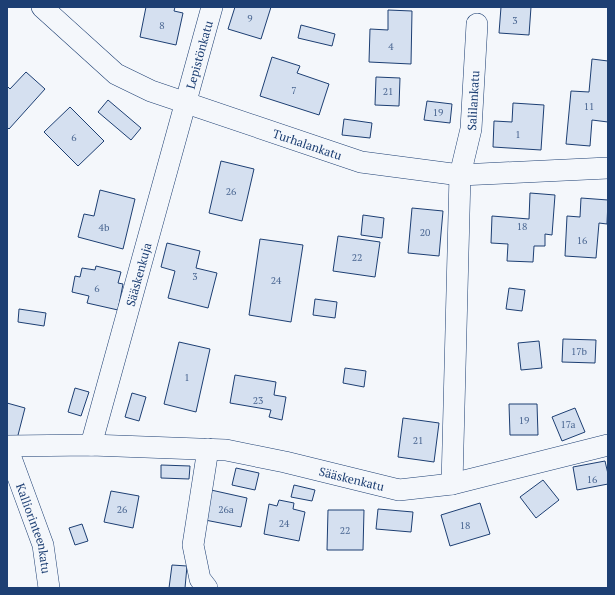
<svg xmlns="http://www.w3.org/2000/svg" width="615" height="595" font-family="'PT Serif',serif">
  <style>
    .building { fill: #d5e0f0; stroke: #1d3f73 }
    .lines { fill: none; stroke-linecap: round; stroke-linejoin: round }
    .minor-casing { stroke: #1d3f73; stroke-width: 22 }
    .minor { stroke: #f4f7fb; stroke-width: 21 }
    .labels { text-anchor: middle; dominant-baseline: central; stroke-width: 3; stroke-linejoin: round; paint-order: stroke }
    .number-label { font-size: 10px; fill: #4b6792 }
    .street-label { font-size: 12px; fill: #1d3f73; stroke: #f4f7fb }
  </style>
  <rect width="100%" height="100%" fill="#f4f7fb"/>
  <g class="building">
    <path d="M 146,7 L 175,7 L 174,11 L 183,13 L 176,45 L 140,37 Z"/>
    <path d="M 235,7 L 271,7 L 261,39 L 228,29 Z"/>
    <path d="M 501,7 L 531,7 L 529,35 L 499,33 Z"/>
    <path d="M 388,10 L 412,11 L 411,64 L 369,62 L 370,29 L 388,30 Z"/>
    <path d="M 301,25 L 335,34 L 332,46 L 298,38 Z"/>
    <path d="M 272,57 L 300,66 L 297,73 L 329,84 L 319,115 L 260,96 Z"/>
    <path d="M 592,59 L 608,61 L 608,122 L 592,120 L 590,146 L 566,144 L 571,91 L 589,92 Z"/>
    <path d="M 26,72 L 45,89 L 9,129 L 7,127 L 7,86 L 10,89 Z"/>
    <path d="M 376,77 L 400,78 L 399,106 L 375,105 Z"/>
    <path d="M 108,100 L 141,128 L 131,140 L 98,112 Z"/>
    <path d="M 427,101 L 452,104 L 450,123 L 424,120 Z"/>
    <path d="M 513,103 L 544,105 L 541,150 L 493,147 L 494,121 L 512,122 Z"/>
    <path d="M 70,107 L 104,141 L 78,166 L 44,132 Z"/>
    <path d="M 344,119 L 372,123 L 370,138 L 342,135 Z"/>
    <path d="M 221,161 L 254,169 L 242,221 L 209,213 Z"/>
    <path d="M 100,190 L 135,199 L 123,249 L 78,237 L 84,214 L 94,216 Z"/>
    <path d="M 530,193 L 555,195 L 552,235 L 545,234 L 545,246 L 534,246 L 533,262 L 507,261 L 508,244 L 491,243 L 492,216 L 529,219 Z"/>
    <path d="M 581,198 L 608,200 L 607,224 L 599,223 L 596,258 L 565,256 L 567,216 L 580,217 Z"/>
    <path d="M 412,208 L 443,211 L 439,256 L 408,253 Z"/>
    <path d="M 363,215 L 384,218 L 382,238 L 361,235 Z"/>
    <path d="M 338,236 L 380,242 L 375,277 L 333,271 Z"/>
    <path d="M 260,239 L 303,245 L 291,322 L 249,315 Z"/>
    <path d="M 167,243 L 200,251 L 196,268 L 217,273 L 208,308 L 168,298 L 175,271 L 161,267 Z"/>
    <path d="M 96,266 L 121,272 L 118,283 L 123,284 L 118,310 L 87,303 L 89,296 L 72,292 L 75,276 L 80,277 L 82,268 L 95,270 Z"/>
    <path d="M 509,288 L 525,290 L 522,311 L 506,309 Z"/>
    <path d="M 315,299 L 337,302 L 335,318 L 313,315 Z"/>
    <path d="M 19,309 L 46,313 L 44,326 L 18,322 Z"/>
    <path d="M 563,339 L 596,340 L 595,363 L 562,362 Z"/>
    <path d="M 539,341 L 542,368 L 521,370 L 518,343 Z"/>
    <path d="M 179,342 L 210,349 L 196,412 L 164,404 Z"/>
    <path d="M 345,368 L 366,371 L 364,387 L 343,383 Z"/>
    <path d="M 235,375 L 276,382 L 274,395 L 286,397 L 282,420 L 269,417 L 271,410 L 230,403 Z"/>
    <path d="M 75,388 L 89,392 L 81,416 L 68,412 Z"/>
    <path d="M 132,393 L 146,397 L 139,421 L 125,417 Z"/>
    <path d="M 7,403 L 25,408 L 17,439 L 7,436 Z"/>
    <path d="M 509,404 L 537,404 L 538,435 L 510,435 Z"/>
    <path d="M 575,408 L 585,432 L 562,441 L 552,417 Z"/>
    <path d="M 403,418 L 439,423 L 434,462 L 398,457 Z"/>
    <path d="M 605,461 L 608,474 L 608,484 L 577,490 L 573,467 Z"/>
    <path d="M 161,465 L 190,466 L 189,479 L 161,478 Z"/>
    <path d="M 236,468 L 259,473 L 255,490 L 232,485 Z"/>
    <path d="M 543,480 L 559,500 L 536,518 L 520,497 Z"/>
    <path d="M 294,485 L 315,490 L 312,501 L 291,497 Z"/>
    <path d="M 211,490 L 247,498 L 241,527 L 205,520 Z"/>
    <path d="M 111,491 L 139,496 L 133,528 L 104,522 Z"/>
    <path d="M 279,500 L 294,503 L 293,509 L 305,512 L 299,541 L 264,534 L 269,504 L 277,506 Z"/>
    <path d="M 480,503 L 490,534 L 450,546 L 441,515 Z"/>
    <path d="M 378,509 L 413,512 L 411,532 L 376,529 Z"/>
    <path d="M 328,510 L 364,510 L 363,550 L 327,550 Z"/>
    <path d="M 82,524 L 88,541 L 75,545 L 69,528 Z"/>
    <path d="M 172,565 L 187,566 L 185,588 L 169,588 Z"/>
  </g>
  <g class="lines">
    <defs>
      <g id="minor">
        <path id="s1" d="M 42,7 L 116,74 L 151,91 L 361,162 L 460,175 L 608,168"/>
        <path id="s2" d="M 91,445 L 212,7"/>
        <path id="s3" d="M 7,446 L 91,445 L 226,450 L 285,462 L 399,490 L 452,484 L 608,445"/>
        <path id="s4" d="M 7,447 L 43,545 L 49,588"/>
        <path id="s5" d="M 452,484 L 460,175 L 471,129 L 477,24"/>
        <path d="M 207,588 L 200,579 L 193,545 L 208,449"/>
      </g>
    </defs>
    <use href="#minor" class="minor-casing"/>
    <use href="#minor" class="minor"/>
  </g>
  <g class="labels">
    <g class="number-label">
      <text x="250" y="18">9</text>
      <text x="515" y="20">3</text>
      <text x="162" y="25">8</text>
      <text x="391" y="46">4</text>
      <text x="294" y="90">7</text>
      <text x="388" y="91">21</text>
      <text x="589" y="106">11</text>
      <text x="438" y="112">19</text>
      <text x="518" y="134">1</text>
      <text x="74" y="137">6</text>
      <text x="231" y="191">26</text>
      <text x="522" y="226">18</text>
      <text x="104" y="227">4b</text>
      <text x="425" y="232">20</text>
      <text x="582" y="240">16</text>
      <text x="357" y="257">22</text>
      <text x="195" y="276">3</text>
      <text x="276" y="280">24</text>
      <text x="97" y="288">6</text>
      <text x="579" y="351">17b</text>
      <text x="187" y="377">1</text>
      <text x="258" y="400">23</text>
      <text x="524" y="420">19</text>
      <text x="568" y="424">17a</text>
      <text x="418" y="440">21</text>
      <text x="592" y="479">16</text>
      <text x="122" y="509">26</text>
      <text x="226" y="509">26a</text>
      <text x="284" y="523">24</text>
      <text x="465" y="525">18</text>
      <text x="345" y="530">22</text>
    </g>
    <g class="street-label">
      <text stroke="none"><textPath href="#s2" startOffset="405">Lepistönkatu</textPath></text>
      <text stroke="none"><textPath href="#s5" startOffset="385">Salilankatu</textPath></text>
      <text stroke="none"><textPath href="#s1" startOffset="304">Turhalankatu</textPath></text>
      <text stroke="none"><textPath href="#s2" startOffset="177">Sääskenkuja</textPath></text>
      <text stroke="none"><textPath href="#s3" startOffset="348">Sääskenkatu</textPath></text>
      <text stroke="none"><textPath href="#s4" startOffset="86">Kalliorinteenkatu</textPath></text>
    </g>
  </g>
  <rect width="615" height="595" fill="none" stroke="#1d3f73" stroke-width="16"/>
</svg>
